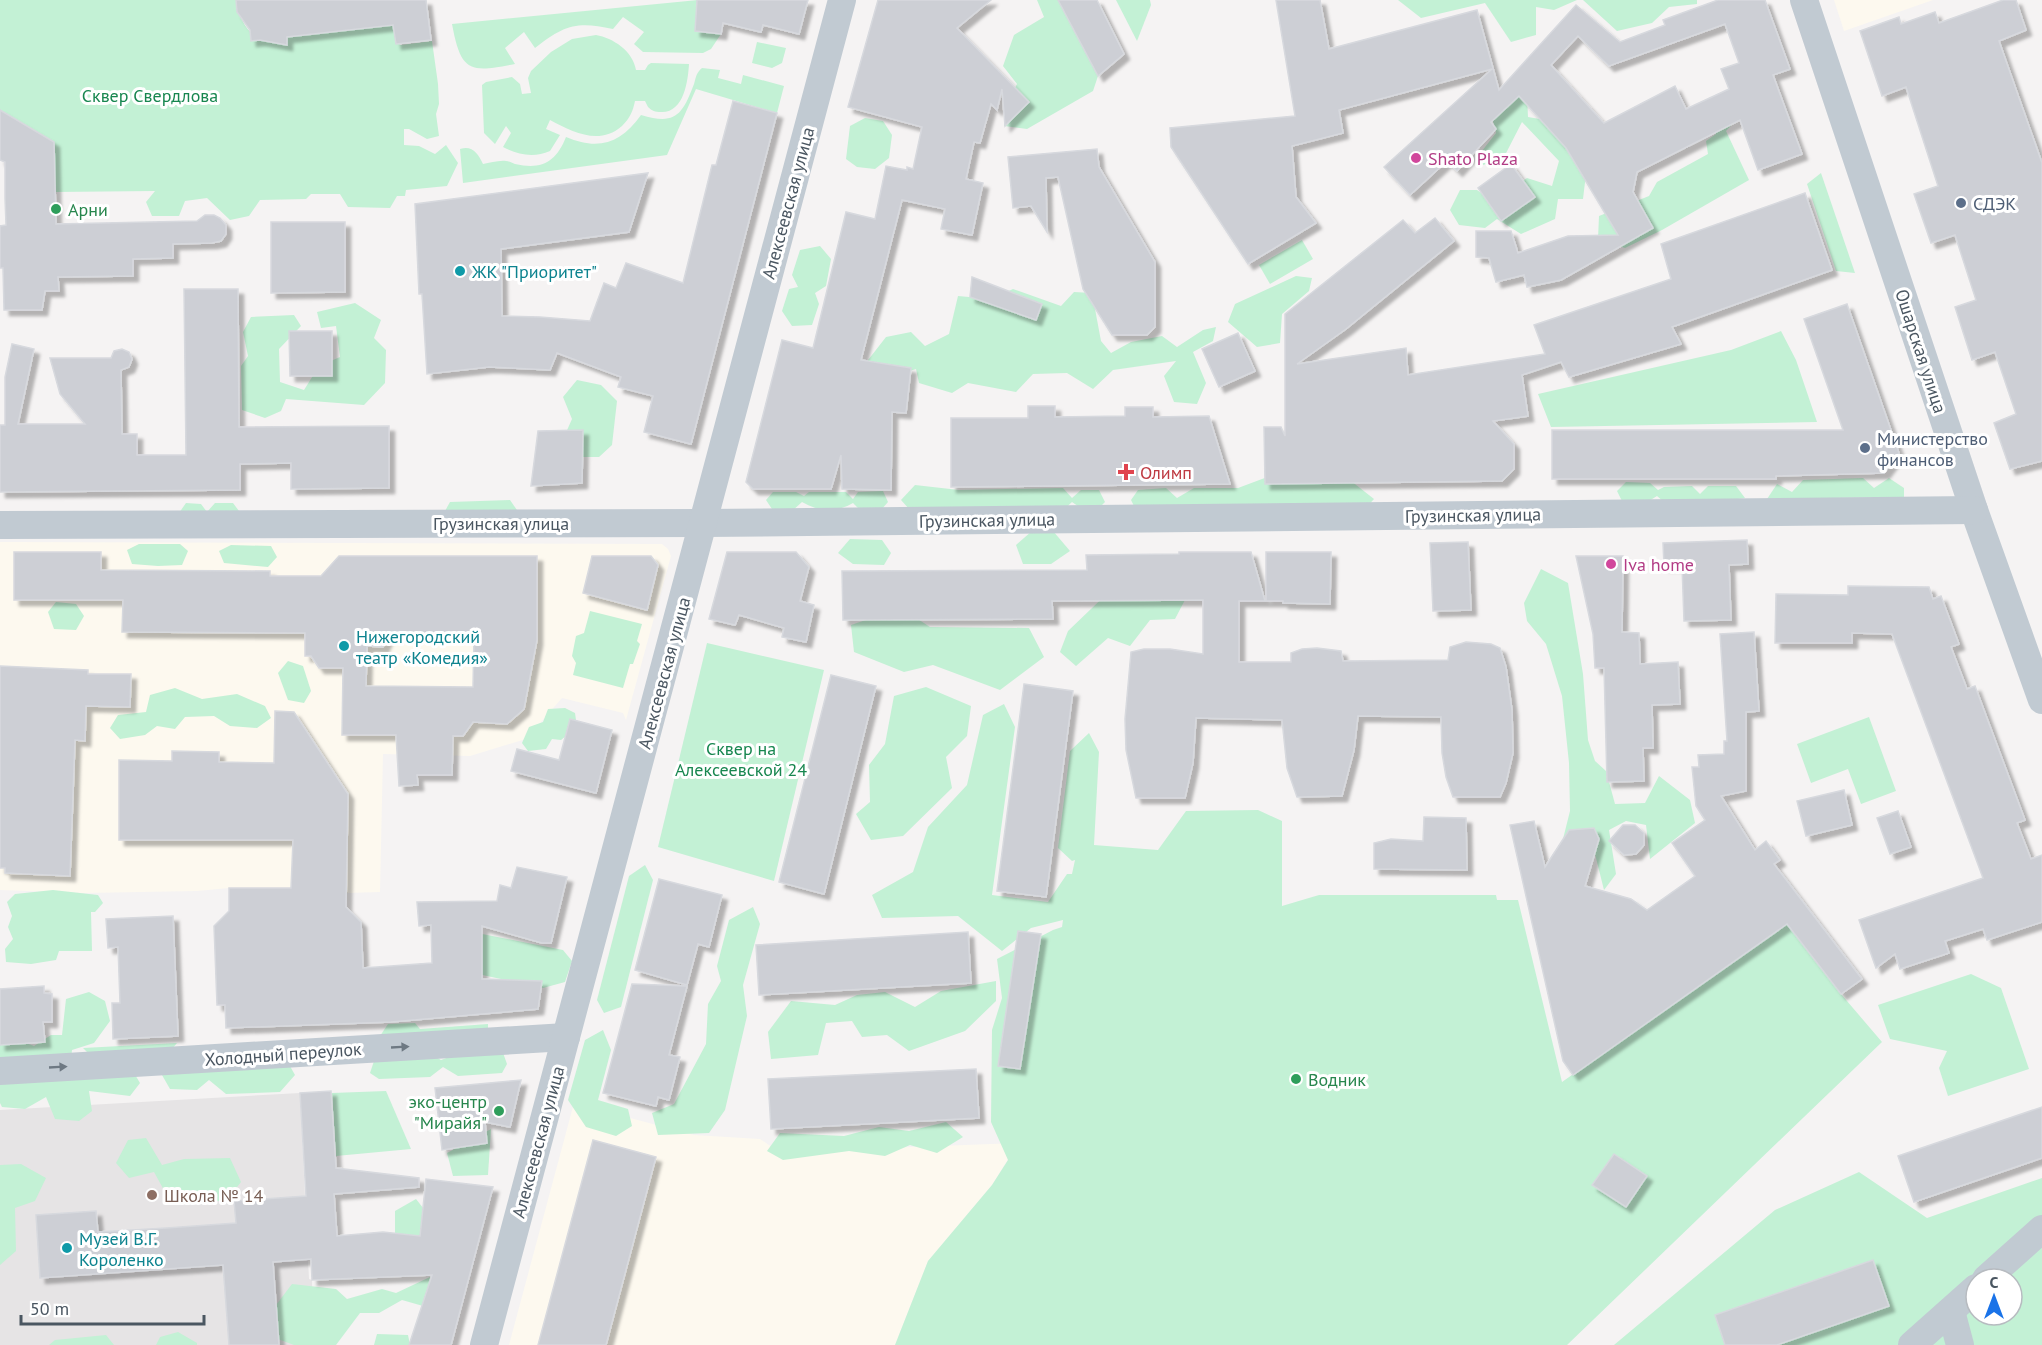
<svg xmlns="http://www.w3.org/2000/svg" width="2042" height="1345" font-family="'PT Sans',sans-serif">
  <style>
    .commercial { fill: #fdf9ef }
    .education { fill: #e6e4e5 }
    .green { fill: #c3f1d5; fill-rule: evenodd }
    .building { fill: #cdcfd5; stroke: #d7d9de; stroke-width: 1.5; fill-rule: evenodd; filter: url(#shadow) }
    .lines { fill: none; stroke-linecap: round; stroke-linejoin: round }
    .minor { stroke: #c1cad2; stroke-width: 28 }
    .oneway { fill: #6e7983 }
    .hotel-dot { fill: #d1479c; stroke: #fff; stroke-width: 2 }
    .service-dot { fill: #5c6f8a; stroke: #fff; stroke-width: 2 }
    .leisure-dot { fill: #2e9e5b; stroke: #fff; stroke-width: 2 }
    .culture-dot { fill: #0f9aa8; stroke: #fff; stroke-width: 2 }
    .health-dot { fill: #e0444e; stroke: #fff; stroke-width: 2 }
    .education-dot { fill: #8d6e63; stroke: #fff; stroke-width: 2 }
    .labels { text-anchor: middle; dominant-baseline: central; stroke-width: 6; stroke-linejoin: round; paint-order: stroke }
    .park-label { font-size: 18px; fill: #17864f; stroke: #fff }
    .hotel-label { font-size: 18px; fill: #b23c85; stroke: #fff; text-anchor: start }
    .street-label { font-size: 18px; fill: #4a5661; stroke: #fff }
    .service-label { font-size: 18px; fill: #4e5e75; stroke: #fff; text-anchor: start }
    .leisure-label { font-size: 18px; fill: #27864d; stroke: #fff; text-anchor: start }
    .culture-label { font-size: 18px; fill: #0d838f; stroke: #fff; text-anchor: start }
    .health-label { font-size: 18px; fill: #be3a42; stroke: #fff; text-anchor: start }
    .education-label { font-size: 18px; fill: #785e54; stroke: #fff; text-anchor: start }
  </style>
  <defs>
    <filter id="shadow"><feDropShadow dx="5.5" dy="5.5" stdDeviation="1.5" flood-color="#0004"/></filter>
  </defs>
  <rect width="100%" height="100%" fill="#f5f3f3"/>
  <g class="commercial">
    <path d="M 1834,0 L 1933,0 L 1844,31 Z"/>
    <path d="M 0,542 L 662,544 L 668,549 L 671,556 L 626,720 L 623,713 L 562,698 L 526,739 L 470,756 L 383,754 L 380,892 L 346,893 L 229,888 L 197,891 L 84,893 L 0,890 Z"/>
    <path d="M 574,1103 L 694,1135 L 760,1139 L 779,1152 L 1018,1143 L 992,1185 L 928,1261 L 895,1345 L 509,1345 Z"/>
  </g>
  <path class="education" d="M 300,1093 L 309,1279 L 312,1280 L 314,1345 L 0,1345 L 0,1110 Z"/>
  <g class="green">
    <path d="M 0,0 L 236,0 C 238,15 247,35 262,40 C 270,43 279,43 287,45 L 287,37 L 393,25 L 396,42 L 401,45 L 432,41 L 438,84 L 439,104 L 436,114 L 439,136 L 427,139 L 409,129 L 404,129 L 404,145 L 419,146 L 435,154 L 446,145 L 458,163 L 447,186 L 406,190 L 405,196 L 397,196 L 390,208 L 348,207 L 340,194 L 311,194 L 306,199 L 260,200 L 249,216 L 230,220 L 207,198 L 185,201 L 179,216 L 152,216 L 146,202 L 155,191 L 55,192 L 54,142 L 0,110 Z"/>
    <path d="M 698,0 L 695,31 L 721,34 L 711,49 L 703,53 L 643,52 L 634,44 L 644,32 L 623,17 L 613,29 C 577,21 564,25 535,48 L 524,32 L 505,48 L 515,64 C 469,73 461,72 452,24 Z"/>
    <path d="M 1037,0 L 1058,0 L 1098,76 L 1093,91 L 1027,129 L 1004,126 L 1007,103 L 1017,84 L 1003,66 L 1014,35 L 1044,17 Z"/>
    <path d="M 1116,0 L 1150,0 L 1151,5 L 1137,41 Z"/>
    <path d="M 1398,0 L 1577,0 L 1554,10 L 1536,7 L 1536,35 L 1511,42 L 1485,3 L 1421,18 Z"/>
    <path d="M 1583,0 L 1697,0 L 1697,4 L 1669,7 L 1652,23 L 1617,31 Z"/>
    <path d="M 596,35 C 613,38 633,51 636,70 L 645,70 L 648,65 L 651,63 L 689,64 C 688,81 684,113 661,112 C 655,112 652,111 648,107 L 645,101 L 635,101 C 633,111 630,118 622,126 C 599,146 573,132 550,120 L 546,129 L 560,135 L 550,151 C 534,158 518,155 503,147 L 511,133 L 506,126 L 495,144 L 484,133 L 482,85 L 486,82 L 512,77 L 520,84 L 522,94 L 531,93 L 528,78 L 531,71 L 551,52 L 572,39 Z"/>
    <path d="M 757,42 L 786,48 L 782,63 L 772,68 L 752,63 Z"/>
    <path d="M 702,68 L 720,70 L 718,78 L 741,84 L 743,75 L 784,86 L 777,113 L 696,89 L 667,155 L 463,183 L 460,149 C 472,145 478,153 483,164 C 490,163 499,160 506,161 C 509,161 512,163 515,164 C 542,170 556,162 566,137 C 599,151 621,143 641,115 C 675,125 682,116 694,84 C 696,77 696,73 702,68 Z"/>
    <path d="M 1503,86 L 1527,96 L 1528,117 L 1557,122 L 1588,157 L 1583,199 L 1558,199 L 1555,219 L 1521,234 L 1497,219 L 1485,228 L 1459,225 L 1450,210 L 1460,190 L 1477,190 L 1492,200 L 1527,178 L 1552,186 L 1559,161 L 1522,122 L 1503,159 L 1483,165 L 1478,156 L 1496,133 L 1489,105 Z"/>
    <path d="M 1701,106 L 1736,120 L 1726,131 L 1749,180 L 1662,230 L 1625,248 L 1598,239 L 1599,216 L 1649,196 L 1657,182 L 1708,154 L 1706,141 L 1716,134 Z"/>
    <path d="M 865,118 L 883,121 L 892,135 L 889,158 L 875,169 L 857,167 L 846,159 L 850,126 Z"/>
    <path d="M 1821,173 L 1855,273 L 1836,271 L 1807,184 Z"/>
    <path d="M 1302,240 L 1313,259 L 1270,284 L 1259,265 Z"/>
    <path d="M 820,246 L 831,259 L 826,286 L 815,293 L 819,304 L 812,325 L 792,326 L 782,311 L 789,289 L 798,287 L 792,275 L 800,250 Z"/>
    <path d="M 1296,276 L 1312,278 L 1309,291 L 1282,314 L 1280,343 L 1257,347 L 1228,322 L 1235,304 Z"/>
    <path d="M 1013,289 L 1061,306 L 1074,292 L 1092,293 L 1101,341 L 1111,353 L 1131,342 L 1162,336 L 1177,347 L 1203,330 L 1216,327 L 1213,341 L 1193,352 L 1206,383 L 1197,404 L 1174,402 L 1164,376 L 1176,361 L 1113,370 L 1093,389 L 1067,373 L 1033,374 L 1016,392 L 968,383 L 952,393 L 919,383 L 916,369 L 886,378 L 865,364 L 886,337 L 911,332 L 925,346 L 949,334 L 958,296 L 991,299 Z"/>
    <path d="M 355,303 L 381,320 L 374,338 L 386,350 L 385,383 L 364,405 L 286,399 L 281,411 L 265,418 L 242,410 L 241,366 L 248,356 L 243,332 L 251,317 L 294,315 L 301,326 L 279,349 L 280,382 L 304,390 L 319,366 L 340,357 L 336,326 L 321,328 L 317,312 Z"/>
    <path d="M 1781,331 L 1796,360 L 1817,422 L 1551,427 L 1538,394 L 1731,350 Z"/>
    <path d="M 577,380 L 601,385 L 617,401 L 612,445 L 599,457 L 576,457 L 564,437 L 572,419 L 563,397 Z"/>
    <path d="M 1283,471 L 1346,477 L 1374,499 L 1362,512 L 1139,516 L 1131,500 L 1138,490 L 1166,488 L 1177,498 L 1194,488 L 1238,488 Z"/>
    <path d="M 1863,478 L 1874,488 L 1889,478 L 1904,488 L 1904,497 L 1767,499 L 1777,484 L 1792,492 L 1803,480 Z"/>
    <path d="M 1626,482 L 1650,483 L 1658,490 L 1664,487 L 1692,486 L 1700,494 L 1708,486 L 1736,486 L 1745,498 L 1671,508 L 1657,496 L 1644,504 L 1623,503 L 1617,491 Z"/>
    <path d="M 915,485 L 959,490 L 1063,488 L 1072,498 L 1081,490 L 1099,490 L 1105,502 L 1097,510 L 1085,511 L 1072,502 L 1058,515 L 910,510 L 901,500 Z"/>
    <path d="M 883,491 L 888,502 L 881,510 L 861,511 L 853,503 C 836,513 819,512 802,502 L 791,512 L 774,512 L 766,500 L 773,492 L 796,492 L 804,496 L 809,492 L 846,492 L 853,499 L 858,492 Z"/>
    <path d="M 510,500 L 519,513 L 445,511 L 450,502 Z"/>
    <path d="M 186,503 L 201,504 L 207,512 L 215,503 L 233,503 L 239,511 L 179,513 Z"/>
    <path d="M 1032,531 L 1053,531 L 1070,551 L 1051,564 L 1023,564 L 1016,545 Z"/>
    <path d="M 850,539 L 882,540 L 891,553 L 884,565 L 853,564 L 838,553 Z"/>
    <path d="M 139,544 L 180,544 L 188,551 L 182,565 L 158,566 L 132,564 L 127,550 Z"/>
    <path d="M 231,545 L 271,546 L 277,557 L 268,567 L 224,563 L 219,551 Z"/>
    <path d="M 1541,569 L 1568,583 L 1583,674 L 1588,740 L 1595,761 L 1606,771 L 1615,804 L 1645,803 L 1659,776 L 1690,800 L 1695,823 L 1650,859 L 1646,825 L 1626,821 L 1609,830 L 1616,874 L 1604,890 L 1591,838 L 1562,843 L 1570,811 L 1569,763 L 1562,696 L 1546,644 L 1527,621 L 1524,603 Z"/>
    <path d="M 1115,586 L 1186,598 L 1175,619 L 1150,620 L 1130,646 L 1108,638 L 1076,666 L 1060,652 L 1068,631 Z"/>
    <path d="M 56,602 L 76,604 L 84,616 L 76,630 L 54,629 L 48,612 Z"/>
    <path d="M 901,608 L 930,627 L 1029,628 L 1044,657 L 1000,690 L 933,665 L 904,672 L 854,652 L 851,625 Z"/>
    <path d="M 590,611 L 642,624 L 637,641 L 640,644 L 633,664 L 630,664 L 623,688 L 573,675 L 576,663 L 572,656 L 576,636 L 584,633 Z"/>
    <path d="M 707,643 L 824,670 L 774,881 L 658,847 Z"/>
    <path d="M 288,661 L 303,666 L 311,691 L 304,703 L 288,700 L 278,673 Z"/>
    <path d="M 926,687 L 971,706 L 967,736 L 946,757 L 952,788 L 903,836 L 871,840 L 856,814 L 870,802 L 869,765 L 885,744 L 894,696 Z"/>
    <path d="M 175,688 L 202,699 L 237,694 L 265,706 L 271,718 L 257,728 L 230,726 L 214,716 L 185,717 L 175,729 L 157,726 L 145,735 L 120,739 L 110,728 L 118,715 L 146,712 L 150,695 Z"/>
    <path d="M 1004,704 L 1015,727 L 992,895 L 1048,902 L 1067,874 L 1072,874 L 1075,860 L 1072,861 L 1058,848 L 1070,751 L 1089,733 L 1099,752 L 1094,845 L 1158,850 L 1186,811 L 1258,810 L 1282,821 L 1282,906 L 1319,895 L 1496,895 L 1497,900 L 1518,900 L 1562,1082 L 1787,924 L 1841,994 L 1882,1042 L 1567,1345 L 895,1345 L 928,1261 L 992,1185 L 1008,1160 L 991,1122 L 992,1030 L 1002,998 L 997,959 L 1053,930 L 1062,927 L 1063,920 L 1031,928 L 1002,951 L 958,916 L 882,918 L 872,895 L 913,872 L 928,827 L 967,785 L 983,715 Z"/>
    <path d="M 565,708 L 575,713 L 577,727 L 561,740 L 552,739 L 546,749 L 528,751 L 522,743 L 529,727 L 543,722 L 548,709 Z"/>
    <path d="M 1869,717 L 1896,791 L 1861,804 L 1848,769 L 1811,783 L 1797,744 Z"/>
    <path d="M 645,865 L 653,880 L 621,1007 L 604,1013 L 597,1000 L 629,876 Z"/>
    <path d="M 53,890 L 98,895 L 103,903 L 95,912 L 91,912 L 92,951 L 59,951 L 56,960 L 31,964 L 6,962 L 5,949 L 13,939 L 8,927 L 12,916 L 7,902 L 15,894 Z"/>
    <path d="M 753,907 L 760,924 L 743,985 L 747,1016 L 725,1110 L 709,1133 L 658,1135 L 652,1113 L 674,1104 L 706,1044 L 708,1004 L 721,981 L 717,966 L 729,920 Z"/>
    <path d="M 467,931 L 563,950 L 572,961 L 565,982 L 543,988 L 478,974 Z"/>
    <path d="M 1971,974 L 2001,988 L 2029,1069 L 1948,1096 L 1939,1068 L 1947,1051 L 1890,1039 L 1878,1005 Z"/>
    <path d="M 996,981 L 996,1001 L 965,1031 L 909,1051 L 887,1035 L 862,1037 L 852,1021 L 826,1023 L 818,1055 L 771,1059 L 768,1032 L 791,1001 L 835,1005 L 857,995 L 885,992 L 915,1007 L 941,991 Z"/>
    <path d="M 89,992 L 105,1001 L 110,1021 L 94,1043 L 72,1050 L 71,1060 L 0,1066 L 0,1040 L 16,1039 L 34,1046 L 51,1035 L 62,1035 L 66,999 Z"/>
    <path d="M 415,1023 L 420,1029 L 488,1024 L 488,1030 L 380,1036 L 388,1024 Z"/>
    <path d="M 603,1030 L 611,1050 L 598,1100 L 628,1109 L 632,1126 L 616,1136 L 586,1127 L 568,1100 L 585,1040 Z"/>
    <path d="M 177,1043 L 172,1049 L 88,1053 L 83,1048 Z"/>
    <path d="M 502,1050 L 507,1064 L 502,1073 L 458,1076 L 443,1067 L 430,1077 L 379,1079 L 370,1073 L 374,1061 L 430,1054 L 441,1060 L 457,1054 Z"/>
    <path d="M 286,1059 L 295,1075 L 280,1092 L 226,1094 L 209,1080 L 197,1090 L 170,1089 L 162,1075 Z"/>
    <path d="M 131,1068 L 140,1083 L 130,1096 L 89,1091 L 92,1111 L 79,1121 L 55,1119 L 46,1097 L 25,1109 L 2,1107 L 0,1103 L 0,1080 Z"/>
    <path d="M 386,1091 L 411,1149 L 336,1156 L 332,1093 Z"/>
    <path d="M 946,1122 L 963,1137 L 937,1153 L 910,1145 L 885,1156 L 849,1151 L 783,1160 L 767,1151 L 780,1133 L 844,1136 L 879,1127 L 909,1131 Z"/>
    <path d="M 491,1129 L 488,1175 L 453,1176 L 447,1153 Z"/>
    <path d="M 146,1138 L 162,1165 L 184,1159 L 230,1158 L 241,1182 L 226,1201 L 170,1201 L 154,1172 L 129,1178 L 116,1163 L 128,1140 Z"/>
    <path d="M 21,1164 L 46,1178 L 35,1201 L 15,1208 L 16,1251 L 0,1265 L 0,1165 Z"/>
    <path d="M 1859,1172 L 1927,1218 L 2042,1178 L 2042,1345 L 1614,1345 L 1775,1210 ZM 1976,1279 L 2012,1279 L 2012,1315 L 1976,1315 Z"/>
    <path d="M 416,1199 L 427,1213 L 424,1241 L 395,1240 L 395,1211 Z"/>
    <path d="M 430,1277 L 439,1288 L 423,1306 L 402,1300 L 379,1313 L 360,1313 L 336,1345 L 294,1345 L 275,1338 L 273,1309 L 292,1284 L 336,1289 L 347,1299 L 382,1289 L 396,1293 Z"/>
    <path d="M 178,1332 L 197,1343 L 197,1345 L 156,1345 L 160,1337 Z"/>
    <path d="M 377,1334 L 408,1335 L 410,1345 L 374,1345 Z"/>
    <path d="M 106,1335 L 114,1345 L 49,1345 L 55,1340 Z"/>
  </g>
  <g class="building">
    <path d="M 236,0 L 426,0 L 431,40 L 396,44 L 393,25 L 287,37 L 287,45 L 260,40 L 251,41 L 250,30 L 237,12 Z"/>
    <path d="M 697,0 L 808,0 L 799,34 L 763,25 L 761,32 L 723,23 L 721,34 L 695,31 Z"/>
    <path d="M 878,0 L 991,0 L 957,28 L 1029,102 L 1005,126 L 1002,89 L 997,110 L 991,104 L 980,143 L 974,142 L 966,179 L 983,183 L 972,235 L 941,229 L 945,209 L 902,200 L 861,360 L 911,368 L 906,413 L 892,412 L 891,490 L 842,489 L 841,455 L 831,489 L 753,489 L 746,482 L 782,340 L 813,348 L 846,212 L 875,219 L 886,166 L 907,170 L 907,167 L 913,169 L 922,127 L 848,107 Z"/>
    <path d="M 1058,0 L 1097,0 L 1124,54 L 1098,76 Z"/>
    <path d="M 1276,0 L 1320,0 L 1329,49 L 1477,10 L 1499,90 L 1576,5 L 1620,42 L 1665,25 L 1663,20 L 1718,0 L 1765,0 L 1790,69 L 1773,75 L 1802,154 L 1758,170 L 1740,120 L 1637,172 L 1633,192 L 1653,228 L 1561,280 L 1527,287 L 1524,275 L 1496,282 L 1489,258 L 1476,257 L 1476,231 L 1511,231 L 1518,253 L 1568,236 L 1618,235 L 1566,148 L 1519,96 L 1491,122 L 1496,129 L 1457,171 L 1447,161 L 1410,195 L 1384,167 L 1492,69 L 1339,110 L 1343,133 L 1292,146 L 1296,197 L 1316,223 L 1248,264 L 1171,147 L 1170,128 L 1295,116 ZM 1725,24 L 1739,63 L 1721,69 L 1729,89 L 1686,109 L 1675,86 L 1604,123 L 1551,65 L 1578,36 L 1609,66 Z"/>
    <path d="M 2003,0 L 2016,0 L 2026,30 L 1999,41 L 2042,163 L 2042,461 L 2010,469 L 1994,423 L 2016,414 L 1995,352 L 1972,360 L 1955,307 L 1976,300 L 1955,235 L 1931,243 L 1914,194 L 1938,186 L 1906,87 L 1882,96 L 1860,31 L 1899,17 L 1901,24 L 1935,12 L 1939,23 Z"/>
    <path d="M 733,101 L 777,113 L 691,444 L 644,432 L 653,396 L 618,387 L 621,377 L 557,353 L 550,370 L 489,367 L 427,374 L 422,294 L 419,294 L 415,204 L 648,173 L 629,232 L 501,249 L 502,316 L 540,317 L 590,321 L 604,283 L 616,288 L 626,263 L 683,283 L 712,165 L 716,165 Z"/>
    <path d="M 0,110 L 54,142 L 56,224 L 197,221 L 205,215 L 214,215 L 220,218 L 226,225 L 226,234 L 221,241 L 212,243 L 173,244 L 173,258 L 133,259 L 133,276 L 58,277 L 59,291 L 45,291 L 42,310 L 4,310 L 3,268 L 0,268 L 0,226 L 6,225 L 5,198 L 5,162 L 0,160 Z"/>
    <path d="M 1097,149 L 1099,167 L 1155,262 L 1155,327 L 1147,335 L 1112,335 L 1083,289 L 1058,177 L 1046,178 L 1047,232 L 1031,206 L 1013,208 L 1008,157 Z"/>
    <path d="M 1511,164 L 1535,197 L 1501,221 L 1478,188 Z"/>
    <path d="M 1805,193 L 1832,270 L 1672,327 L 1681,344 L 1569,377 L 1561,362 L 1522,375 L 1528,416 L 1493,421 L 1514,444 L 1514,469 L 1502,481 L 1265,484 L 1264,427 L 1281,427 L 1285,436 L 1285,314 L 1403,220 L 1415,233 L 1435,218 L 1454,241 L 1346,329 L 1297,364 L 1406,348 L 1408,375 L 1545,354 L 1534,325 L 1671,279 L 1661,244 Z"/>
    <path d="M 271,222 L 345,222 L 345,292 L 271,293 Z"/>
    <path d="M 972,277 L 1042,304 L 1036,320 L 970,297 Z"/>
    <path d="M 184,289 L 238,289 L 239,427 L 389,426 L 389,488 L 291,489 L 291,463 L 240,464 L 240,490 L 0,492 L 0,425 L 5,425 L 5,377 L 12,344 L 34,349 L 18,424 L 85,424 L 60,394 L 50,358 L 111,358 L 114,351 L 122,349 L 129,352 L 132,359 L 129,367 L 121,370 L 122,434 L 137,434 L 137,455 L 186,455 Z"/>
    <path d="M 1847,304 L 1899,453 L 1884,473 L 1776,476 L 1776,479 L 1552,479 L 1552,430 L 1843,430 L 1804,319 Z"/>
    <path d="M 289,331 L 332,331 L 332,376 L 290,376 Z"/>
    <path d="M 1238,333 L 1255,371 L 1219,387 L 1202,349 Z"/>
    <path d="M 1028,406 L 1055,406 L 1055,417 L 1125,416 L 1125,407 L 1153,407 L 1153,417 L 1209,416 L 1230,484 L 951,487 L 951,418 L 1028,418 Z"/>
    <path d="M 583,430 L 582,483 L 531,486 L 538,431 Z"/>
    <path d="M 1747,540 L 1748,564 L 1729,565 L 1731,620 L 1684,621 L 1682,566 L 1664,566 L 1663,543 Z"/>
    <path d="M 1468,542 L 1471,610 L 1433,611 L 1430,543 Z"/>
    <path d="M 14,552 L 101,552 L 101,570 L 270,571 L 270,576 L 321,576 L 339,556 L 537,556 L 537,640 L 524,709 L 507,724 L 473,722 L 463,736 L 453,736 L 452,775 L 417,775 L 418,785 L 399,786 L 396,735 L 342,735 L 343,668 L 319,668 L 311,656 L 305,656 L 305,633 L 122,632 L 123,600 L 14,600 ZM 389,634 L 474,634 L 473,687 L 366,686 L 367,646 L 383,647 Z"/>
    <path d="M 727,552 L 796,552 L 809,567 L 800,601 L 814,605 L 806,642 L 782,637 L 784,628 L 739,615 L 735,625 L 709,619 Z"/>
    <path d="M 1179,552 L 1251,552 L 1265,601 L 1239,601 L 1239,662 L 1291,662 L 1291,653 L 1302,649 L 1317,648 L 1341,651 L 1343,661 L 1448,660 L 1450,647 L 1466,642 L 1491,644 L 1500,648 L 1506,667 L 1512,710 L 1513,753 L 1506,783 L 1500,797 L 1453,797 L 1446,777 L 1442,753 L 1441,717 L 1358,716 L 1354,750 L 1342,796 L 1297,797 L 1287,768 L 1282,720 L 1196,718 L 1193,763 L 1185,798 L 1136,798 L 1126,750 L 1125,719 L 1131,652 L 1144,649 L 1170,649 L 1203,654 L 1203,600 L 1052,601 L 1053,619 L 843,620 L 842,571 L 1087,570 L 1086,555 L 1179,554 Z"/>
    <path d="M 1266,552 L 1331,552 L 1330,604 L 1283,603 L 1283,601 L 1266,601 Z"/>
    <path d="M 592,556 L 651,556 L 658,565 L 647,610 L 583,593 Z"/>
    <path d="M 1576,556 L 1623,556 L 1622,632 L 1639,633 L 1640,664 L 1678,662 L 1680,704 L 1652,705 L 1653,748 L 1643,748 L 1644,781 L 1607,782 L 1604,668 L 1595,668 L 1593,634 Z"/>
    <path d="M 1848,586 L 1929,587 L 1933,599 L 1941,596 L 1959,644 L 1951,647 L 1967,689 L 1975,686 L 2025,820 L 2017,823 L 2031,859 L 2042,855 L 2042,922 L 1987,940 L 1983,929 L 1945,941 L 1949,953 L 1900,969 L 1895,954 L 1876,968 L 1859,920 L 1983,878 L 1892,634 L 1852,633 L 1852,643 L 1775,643 L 1776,594 L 1848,595 Z"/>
    <path d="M 1754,632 L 1759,711 L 1746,712 L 1746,791 L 1721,796 L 1755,850 L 1766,841 L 1780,860 L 1774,864 L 1862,979 L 1841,994 L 1787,924 L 1573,1075 L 1563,1061 L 1510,825 L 1534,821 L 1545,867 L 1569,830 L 1594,828 L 1599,839 L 1585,886 L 1631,899 L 1647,910 L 1695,876 L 1672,843 L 1705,820 L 1696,806 L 1692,767 L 1699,767 L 1698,755 L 1724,754 L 1724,741 L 1727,741 L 1720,634 Z"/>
    <path d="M 0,666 L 88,670 L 88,674 L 131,674 L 130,707 L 86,706 L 85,741 L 75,740 L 70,876 L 5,873 L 5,868 L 0,868 Z"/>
    <path d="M 831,675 L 876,686 L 824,894 L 779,882 Z"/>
    <path d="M 1024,684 L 1073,691 L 1046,897 L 997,891 Z"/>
    <path d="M 275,711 L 294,712 L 348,794 L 346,907 L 361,922 L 363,968 L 432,963 L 431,925 L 419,926 L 417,902 L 497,901 L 500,885 L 511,888 L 517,867 L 567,877 L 551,943 L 542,943 L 482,926 L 482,979 L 542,981 L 538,1009 L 391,1022 L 226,1028 L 225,1005 L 217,1005 L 214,926 L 229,911 L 229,888 L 291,888 L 293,840 L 119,840 L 119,760 L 172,761 L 172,751 L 219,752 L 219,762 L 274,763 Z"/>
    <path d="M 570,719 L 612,730 L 596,793 L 511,771 L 517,749 L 559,760 Z"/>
    <path d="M 1844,790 L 1852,825 L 1806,836 L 1797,801 Z"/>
    <path d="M 1898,811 L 1911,847 L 1890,854 L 1877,818 Z"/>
    <path d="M 1424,817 L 1466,818 L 1467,870 L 1374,869 L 1374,843 L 1391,839 L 1423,841 Z"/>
    <path d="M 1623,825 L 1635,825 L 1644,833 L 1644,845 L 1636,854 L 1624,855 L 1609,841 Z"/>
    <path d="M 659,879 L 722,895 L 709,947 L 698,944 L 687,985 L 635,970 Z"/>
    <path d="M 173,916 L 178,1036 L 113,1039 L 112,1003 L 120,1003 L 118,947 L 108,948 L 106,919 Z"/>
    <path d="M 1018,931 L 1041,934 L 1020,1069 L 998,1066 Z"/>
    <path d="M 968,932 L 971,983 L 759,995 L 756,945 Z"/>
    <path d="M 632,984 L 687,986 L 669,1055 L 680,1057 L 669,1100 L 658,1097 L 656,1106 L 603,1093 Z"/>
    <path d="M 44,986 L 44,993 L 52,994 L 52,1022 L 43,1022 L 45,1042 L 0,1045 L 0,989 Z"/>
    <path d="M 976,1069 L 979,1118 L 771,1129 L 768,1079 Z"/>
    <path d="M 521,1080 L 510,1127 L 485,1122 L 487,1143 L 442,1150 L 435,1088 Z"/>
    <path d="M 331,1091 L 336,1168 L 419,1178 L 419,1187 L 334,1194 L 337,1236 L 383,1232 L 420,1236 L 426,1179 L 493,1187 L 451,1345 L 409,1345 L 432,1275 L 312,1280 L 311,1259 L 273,1262 L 279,1345 L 229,1345 L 223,1265 L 40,1278 L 36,1215 L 96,1211 L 98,1232 L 166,1228 L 236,1223 L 234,1201 L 306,1196 L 300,1093 Z"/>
    <path d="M 2042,1107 L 2042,1158 L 1914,1202 L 1898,1156 Z"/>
    <path d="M 593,1140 L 656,1157 L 606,1345 L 538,1345 Z"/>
    <path d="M 1614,1154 L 1647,1176 L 1626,1207 L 1592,1185 Z"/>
    <path d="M 1873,1260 L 1889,1306 L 1777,1345 L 1725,1345 L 1715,1315 Z"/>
  </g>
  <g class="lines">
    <g class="minor">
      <path d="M 1804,0 L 1974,510 L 2042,700"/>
      <path d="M 0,525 L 704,523 L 1974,510"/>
      <path d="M 0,1071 L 566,1037"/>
      <path d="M 1986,1279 L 2042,1229"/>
      <path d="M 1951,1311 L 1960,1345"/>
      <path d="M 484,1345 L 842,0"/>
      <path d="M 1912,1345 L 1976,1288"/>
    </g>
  </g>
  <defs><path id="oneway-solid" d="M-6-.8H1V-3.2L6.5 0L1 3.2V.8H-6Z" transform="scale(1.5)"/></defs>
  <g class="oneway">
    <use href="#oneway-solid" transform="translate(400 1047) rotate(-3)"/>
    <use href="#oneway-solid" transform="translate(58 1067) rotate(-3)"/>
  </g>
  <g class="hotel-dot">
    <circle cx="1416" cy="158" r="6"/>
    <circle cx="1611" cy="564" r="6"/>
  </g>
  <g class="service-dot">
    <circle cx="1961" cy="203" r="6"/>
    <circle cx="1865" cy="448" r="6"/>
  </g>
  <g class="leisure-dot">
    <circle cx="56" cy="209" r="6"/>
    <circle cx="1296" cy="1079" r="6"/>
    <circle cx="499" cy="1111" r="6"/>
  </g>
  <g class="culture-dot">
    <circle cx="460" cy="271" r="6"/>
    <circle cx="344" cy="646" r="6"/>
    <circle cx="67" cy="1248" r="6"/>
  </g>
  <path class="health-dot" d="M1123 463h6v6h6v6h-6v6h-6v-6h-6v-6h6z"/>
  <circle class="education-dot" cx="152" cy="1195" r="6"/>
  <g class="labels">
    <g class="park-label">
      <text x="150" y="95">Сквер Свердлова</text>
      <text x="741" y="748">Сквер на<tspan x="741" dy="21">Алексеевской 24</tspan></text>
    </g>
    <g class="hotel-label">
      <text x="1428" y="158">Shato Plaza</text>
      <text x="1623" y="564">Iva home</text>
    </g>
    <g class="street-label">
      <text transform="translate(788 203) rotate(-75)">Алексеевская улица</text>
      <text transform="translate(1921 351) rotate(72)">Ошарская улица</text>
      <text transform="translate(1473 515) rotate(-1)">Грузинская улица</text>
      <text transform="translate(987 520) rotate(-1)">Грузинская улица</text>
      <text x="501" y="523">Грузинская улица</text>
      <text transform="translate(664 673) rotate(-75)">Алексеевская улица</text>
      <text transform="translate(283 1054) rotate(-4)">Холодный переулок</text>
      <text transform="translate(538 1142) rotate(-75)">Алексеевская улица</text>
    </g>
    <g class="service-label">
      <text x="1973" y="203">СДЭК</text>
      <text x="1877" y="438">Министерство<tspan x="1877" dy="21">финансов</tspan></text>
    </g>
    <g class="leisure-label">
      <text x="68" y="209">Арни</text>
      <text x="1308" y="1079">Водник</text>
      <text x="487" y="1101" text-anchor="end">эко-центр<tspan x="487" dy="21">"Мирайя"</tspan></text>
    </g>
    <g class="culture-label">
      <text x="472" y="271">ЖК "Приоритет"</text>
      <text x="356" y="636">Нижегородский<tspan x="356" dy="21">театр «Комедия»</tspan></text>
      <text x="79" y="1238">Музей В.Г.<tspan x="79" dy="21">Короленко</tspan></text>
    </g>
    <g class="health-label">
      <text x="1140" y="472">Олимп</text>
    </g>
    <g class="education-label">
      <text x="164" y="1195">Школа № 14</text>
    </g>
  </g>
  <g transform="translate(1994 1297)"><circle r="28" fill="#ffffff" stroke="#b7bbc0" stroke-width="1.5"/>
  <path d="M0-4.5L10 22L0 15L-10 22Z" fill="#1a73e8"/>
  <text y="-9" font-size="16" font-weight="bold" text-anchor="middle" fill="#4a5661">С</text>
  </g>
  <path d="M21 1315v9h183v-9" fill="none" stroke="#4a5661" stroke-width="3"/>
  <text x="30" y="1315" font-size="18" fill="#4a5661" stroke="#ffffff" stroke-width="4.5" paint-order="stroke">50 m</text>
</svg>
